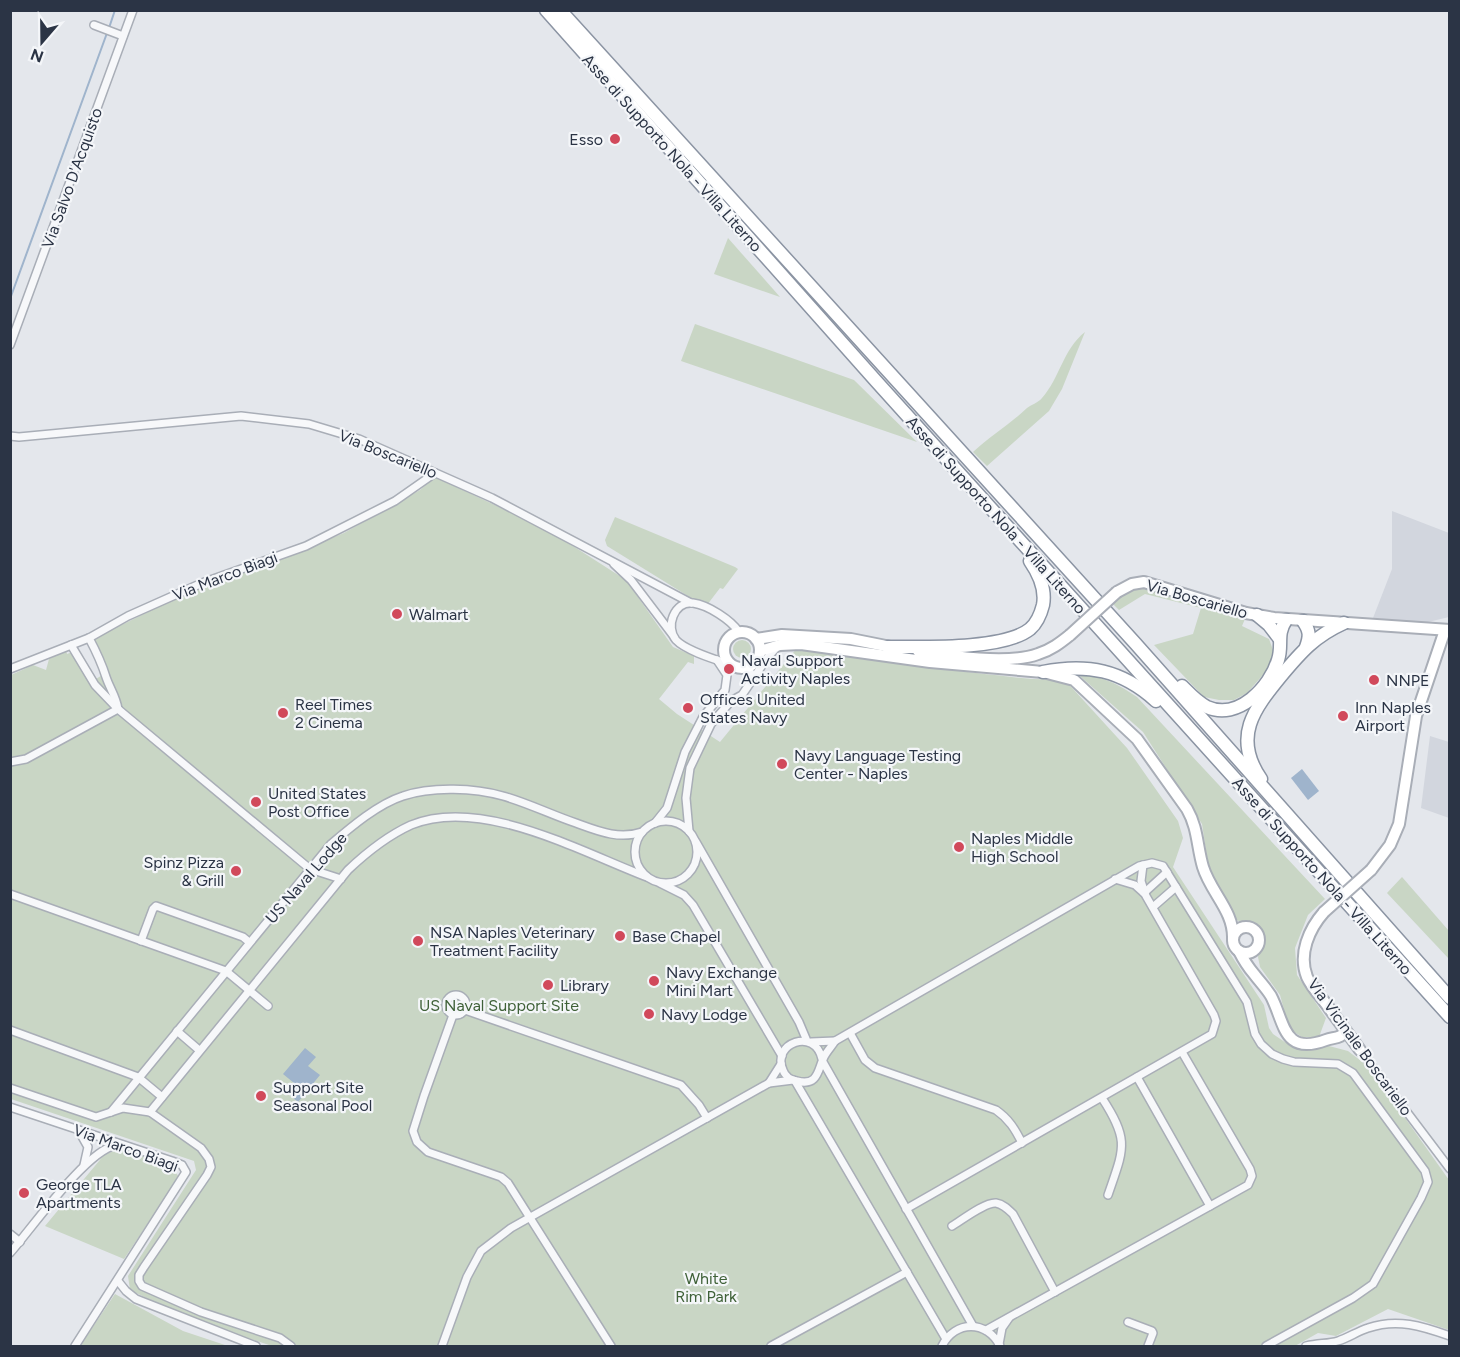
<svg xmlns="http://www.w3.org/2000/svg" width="1460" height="1357" font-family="Figtree,sans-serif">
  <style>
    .built { fill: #d2d6de }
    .green { fill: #c9d6c5 }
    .water { fill: #9fb4cc }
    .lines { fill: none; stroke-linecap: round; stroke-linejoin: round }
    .stream { stroke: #9fb4cc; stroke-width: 2 }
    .street-casing { stroke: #a9aeb7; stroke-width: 10 }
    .secondary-casing { stroke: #a9aeb7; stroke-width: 14 }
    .highway-casing { stroke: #8b94a3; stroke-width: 15 }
    .street { stroke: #f7f8fa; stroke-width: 7 }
    .secondary { stroke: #fff; stroke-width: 10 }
    .highway { stroke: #fff; stroke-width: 12 }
    .secondary-bridge-casing { stroke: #a9aeb7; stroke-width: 14; stroke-linecap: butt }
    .secondary-bridge { stroke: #fff; stroke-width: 10 }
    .poi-dot { fill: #d1495b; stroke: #f4f6f9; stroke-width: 2 }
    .labels { text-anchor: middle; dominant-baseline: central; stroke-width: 4.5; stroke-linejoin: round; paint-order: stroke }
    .poi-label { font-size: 16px; fill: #2b3445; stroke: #f4f6f9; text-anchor: start }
    .street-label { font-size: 16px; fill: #2b3445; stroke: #f4f6f9 }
    .park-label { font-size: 16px; fill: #3f6138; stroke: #f4f6f9 }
  </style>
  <rect width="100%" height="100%" fill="#e4e7ec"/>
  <g class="built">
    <path d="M 1392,511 L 1449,533 L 1449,617 L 1424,623 L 1373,618 L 1392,569 Z"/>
    <path d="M 1430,736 L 1449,742 L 1449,818 L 1421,808 Z"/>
  </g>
  <g class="green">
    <path d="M 728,238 L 780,297 L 714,274 Z"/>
    <path d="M 695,324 L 854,380 L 917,442 L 681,361 Z"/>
    <path d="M 1085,332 L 1062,389 L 1049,411 L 987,466 L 973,452 C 991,435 1009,425 1027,408 C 1032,404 1038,403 1042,398 C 1060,378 1063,349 1085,332 Z"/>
    <path d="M 435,477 L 548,530 L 626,580 L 673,647 L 694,656 L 694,664 L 688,662 L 659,699 L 677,714 L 720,742 L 797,648 C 857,655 916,666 976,673 C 1006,676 1034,681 1064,679 L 1127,748 L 1178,821 L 1183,838 L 1173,867 L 1264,1005 L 1269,1028 L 1273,1034 L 1292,1047 L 1301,1049 L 1329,1046 L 1348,1051 L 1369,1067 L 1449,1180 L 1449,1330 L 1388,1309 L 1336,1336 L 1318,1333 L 1295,1346 L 272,1346 L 188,1318 L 130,1290 L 128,1276 L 196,1170 L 194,1161 L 11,1099 L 11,675 L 33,665 L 46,670 L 49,659 L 66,650 L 67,654 L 75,651 L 94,680 L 106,673 L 89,641 L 211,581 L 287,556 L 344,533 L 420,490 Z"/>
    <path d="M 615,517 L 735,567 L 738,569 L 723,589 L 720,588 L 707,605 L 696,601 L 607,546 L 605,540 Z"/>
    <path d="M 1141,586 L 1158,589 L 1245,619 L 1242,626 L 1269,639 L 1273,650 L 1271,666 L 1247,693 L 1234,700 L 1219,700 L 1204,697 L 1154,645 L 1193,634 L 1201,608 L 1145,594 L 1119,610 L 1113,604 L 1128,591 Z"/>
    <circle cx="742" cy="649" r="9"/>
    <path d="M 1064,671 C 1096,676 1110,678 1137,697 L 1325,899 L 1308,915 L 1295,948 L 1297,975 L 1326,1018 L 1319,1037 L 1302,1037 L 1294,1032 L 1288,1024 L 1280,995 L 1260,967 L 1258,957 L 1262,936 L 1256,929 L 1257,926 L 1250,923 L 1242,923 L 1237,920 L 1216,884 L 1208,864 L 1202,824 L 1143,732 L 1080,676 Z"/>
    <path d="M 1402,877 L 1449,931 L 1449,959 L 1387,893 Z"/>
    <path d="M 116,1150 L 123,1150 L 176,1167 L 176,1173 L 179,1177 L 124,1259 L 45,1226 L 104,1155 Z"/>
    <path d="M 115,1294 L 183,1331 L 228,1346 L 80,1346 Z"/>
  </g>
  <g class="water">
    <path d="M 1302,769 L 1319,791 L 1308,800 L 1291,778 Z"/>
    <path d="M 305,1048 L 316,1057 L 308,1066 L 320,1075 L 298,1102 L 286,1092 L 294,1083 L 283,1074 Z"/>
  </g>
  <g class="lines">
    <g class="stream">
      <path d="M 109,28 L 115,10"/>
      <path d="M 10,299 L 107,33"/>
    </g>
    <defs>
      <g id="street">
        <path d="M 94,25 L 123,36"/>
        <path d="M 10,345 L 133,10"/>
        <path d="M 10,436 L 19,437 L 241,416 L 309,424 L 359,439 L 492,498 L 691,603"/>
        <path d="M 614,564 L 631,580 L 672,634"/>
        <path d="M 89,638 C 97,653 101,661 106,677 C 110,689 116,696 118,709"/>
        <path d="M 71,645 L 95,685 L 118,709"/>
        <path d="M 732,665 C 717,660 686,651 676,640 C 665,627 674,601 693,603 C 708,605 731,620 739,632"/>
        <path d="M 748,667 L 753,678"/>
        <path d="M 10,669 L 89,638 L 128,616 L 202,583 L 306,546 L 395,501 L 435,473"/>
        <path d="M 10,762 L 26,759 L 118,709 L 310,869 L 341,879"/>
        <circle cx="666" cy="852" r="31"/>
        <path d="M 655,823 L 667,808 L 685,752 L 703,717 L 725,690 L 727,675 L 717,660"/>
        <path d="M 689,831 L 686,798 L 690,768 L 711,724 L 731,701 L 742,695 L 767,658 L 778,646"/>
        <path d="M 696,842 L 799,1022 L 807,1041"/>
        <path d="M 1115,879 L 1135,885 L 1145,894"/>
        <path d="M 660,883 L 684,895 L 693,905 L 782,1056"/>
        <path d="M 1144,893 L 1167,872"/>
        <path d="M 10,894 L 226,971 L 268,1006"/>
        <path d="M 1153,907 L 1176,887"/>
        <path d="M 141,941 L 153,909 L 156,906 L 243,937 L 249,942"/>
        <circle cx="456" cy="1005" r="10"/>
        <path d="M 465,1010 L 681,1085 L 699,1105 L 707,1118"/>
        <path d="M 453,1015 L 424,1096 L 413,1131 L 417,1142 L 428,1152 L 501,1177 L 508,1183 L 611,1346"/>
        <path d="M 10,1030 L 138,1077 L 162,1097"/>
        <path d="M 177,1031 L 199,1050"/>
        <path d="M 850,1033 L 865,1060 L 875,1068 L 996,1110 C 1009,1119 1015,1129 1022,1143"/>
        <path d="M 811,1042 L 835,1041"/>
        <path d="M 1360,1050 L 1450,1169"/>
        <path d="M 822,1059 C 815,1027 771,1043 783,1070 C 785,1076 791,1080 797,1081 C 819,1087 818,1068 824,1057 C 827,1051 832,1046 835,1041 L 1139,866 L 1152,863 L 1163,866 L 1247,1002 L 1255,1034 L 1261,1044 L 1272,1054 L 1283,1059 L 1294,1062 L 1338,1064 L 1353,1073 L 1425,1171 L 1428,1182 L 1421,1198 L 1373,1284 L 1353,1298 L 1266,1346"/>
        <path d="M 823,1062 L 973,1326"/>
        <path d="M 1137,1077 L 1210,1206"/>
        <path d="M 795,1081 L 946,1339"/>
        <path d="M 769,1083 L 781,1064"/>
        <path d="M 10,1088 L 96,1117 L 123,1108 L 150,1112 L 201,1148 L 209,1159 L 211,1167 L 207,1175 L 144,1267 L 139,1275 L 139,1281 L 142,1286 L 201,1312 L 280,1338 L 291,1346"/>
        <path d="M 1102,1098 C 1130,1141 1124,1148 1108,1195"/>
        <path d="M 10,1107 L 172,1161 L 182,1165 L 186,1172 L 75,1346"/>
        <path d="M 111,1112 L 331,844 C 351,827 378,804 403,796 C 432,786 475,788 503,796 C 528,803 552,815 576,823 C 598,831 619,840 642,832"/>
        <path d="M 150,1112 L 348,870 C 367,852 387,836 411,825 C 481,796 581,852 647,877"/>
        <path d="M 79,1131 L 88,1147 L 84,1165"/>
        <path d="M 906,1209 L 1212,1034 L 1216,1021 L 1214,1015 L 1146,896 L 1141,881 L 1143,865"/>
        <path d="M 952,1226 C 962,1220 985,1202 996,1203 C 1003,1204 1008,1209 1013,1214 L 1055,1292"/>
        <path d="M 10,1234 L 20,1242"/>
        <path d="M 10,1253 C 32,1228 86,1151 116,1145"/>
        <path d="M 118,1281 L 126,1291 L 136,1299 L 256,1346"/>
        <path d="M 1128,1322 L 1152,1331 L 1153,1333 L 1148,1346"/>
        <path d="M 986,1330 L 1248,1185 L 1252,1176 L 1250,1169 L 1182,1052"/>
        <path d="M 999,1344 L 1002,1328 L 1009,1318"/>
        <path d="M 442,1346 L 467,1277 L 481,1251 L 511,1228 L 769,1083 L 793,1080"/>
        <path d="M 771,1346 L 907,1272"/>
        <path d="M 942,1346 C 955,1320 987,1320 1000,1346"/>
        <path d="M 1306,1346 C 1319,1343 1328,1344 1338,1341 C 1348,1338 1358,1331 1368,1328 C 1397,1318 1422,1326 1450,1336"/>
      </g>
      <g id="secondary">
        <path d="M 1117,592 L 1132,584 L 1144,582 L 1246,613 L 1274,618 L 1450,630"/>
        <circle cx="742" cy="650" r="18"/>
        <path d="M 756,639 L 782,635 L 851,639 L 896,648"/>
        <path d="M 760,651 L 780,645 L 801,644 L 930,662 L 1043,672 L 1074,680 L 1137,739 L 1187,809 C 1198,828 1197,847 1203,867 C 1211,893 1234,911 1233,939"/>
        <path d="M 918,651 C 950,656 1008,665 1038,654 C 1051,650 1060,643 1070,635"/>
        <path d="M 1371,870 L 1390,845 L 1399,824 L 1416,716 L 1445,630"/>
        <path d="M 1324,912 C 1309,929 1298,954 1307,977 C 1312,988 1322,998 1329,1008 C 1339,1022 1350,1036 1360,1050"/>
        <circle cx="1246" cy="940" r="13"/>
        <path d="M 1239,951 C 1243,959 1248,967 1254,974 C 1260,982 1266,988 1271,996 C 1285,1023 1283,1056 1326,1040 C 1334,1037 1342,1039 1345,1030"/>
      </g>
      <g id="highway">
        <path d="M 546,10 L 876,381 L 1450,1017"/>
        <path d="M 560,10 L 1135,643 L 1450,998"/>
        <path d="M 1257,615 L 1269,625 L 1279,638"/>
        <path d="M 1303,621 C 1310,631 1310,636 1306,647"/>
        <path d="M 888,647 C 923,647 1004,650 1030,629 C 1037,623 1041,613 1043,605 C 1046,589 1039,574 1030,561"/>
        <path d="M 1043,672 C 1087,663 1122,670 1156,701"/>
        <path d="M 1182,686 C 1189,693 1197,702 1207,707 C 1238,721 1270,687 1278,660 C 1283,645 1276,635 1286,620"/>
        <path d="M 1261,779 C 1232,737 1254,709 1281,676 C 1301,652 1315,636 1344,623"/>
      </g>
    </defs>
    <use href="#street" class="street-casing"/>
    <use href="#secondary" class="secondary-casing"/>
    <use href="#highway" class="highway-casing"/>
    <use href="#street" class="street"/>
    <use href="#secondary" class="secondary"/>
    <use href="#highway" class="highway"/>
    <defs>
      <g id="secondary-bridge">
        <path d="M 1070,635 L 1117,592"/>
        <path d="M 1324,912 L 1371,870"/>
      </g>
    </defs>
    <use href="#secondary-bridge" class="secondary-bridge-casing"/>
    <use href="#secondary-bridge" class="secondary-bridge"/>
  </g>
  <g class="poi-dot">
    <circle cx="615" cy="139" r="6"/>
    <circle cx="397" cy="614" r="6"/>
    <circle cx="729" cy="669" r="6"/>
    <circle cx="1374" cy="680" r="6"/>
    <circle cx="688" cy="708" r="6"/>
    <circle cx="283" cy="713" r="6"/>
    <circle cx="1343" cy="716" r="6"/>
    <circle cx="782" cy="764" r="6"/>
    <circle cx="256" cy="802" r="6"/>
    <circle cx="959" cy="847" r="6"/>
    <circle cx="236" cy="871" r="6"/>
    <circle cx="620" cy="936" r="6"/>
    <circle cx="418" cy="941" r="6"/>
    <circle cx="654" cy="981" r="6"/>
    <circle cx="548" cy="985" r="6"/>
    <circle cx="649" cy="1014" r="6"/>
    <circle cx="261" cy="1096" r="6"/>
    <circle cx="24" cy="1193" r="6"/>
  </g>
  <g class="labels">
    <g class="poi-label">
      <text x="603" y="139" text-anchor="end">Esso</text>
      <text x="409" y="614">Walmart</text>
      <text x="741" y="660">Naval Support<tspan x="741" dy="18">Activity Naples</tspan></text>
      <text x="1386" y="680">NNPE</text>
      <text x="700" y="699">Offices United<tspan x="700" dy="18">States Navy</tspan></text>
      <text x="295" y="704">Reel Times<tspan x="295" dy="18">2 Cinema</tspan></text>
      <text x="1355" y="707">Inn Naples<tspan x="1355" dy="18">Airport</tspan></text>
      <text x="794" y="755">Navy Language Testing<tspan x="794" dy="18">Center - Naples</tspan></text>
      <text x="268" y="793">United States<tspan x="268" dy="18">Post Office</tspan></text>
      <text x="971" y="838">Naples Middle<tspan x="971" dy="18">High School</tspan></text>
      <text x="224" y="862" text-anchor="end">Spinz Pizza<tspan x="224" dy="18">&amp; Grill</tspan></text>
      <text x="430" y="932">NSA Naples Veterinary<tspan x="430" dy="18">Treatment Facility</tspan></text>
      <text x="632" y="936">Base Chapel</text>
      <text x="666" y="972">Navy Exchange<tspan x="666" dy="18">Mini Mart</tspan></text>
      <text x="560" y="985">Library</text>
      <text x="661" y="1014">Navy Lodge</text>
      <text x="273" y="1087">Support Site<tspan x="273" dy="18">Seasonal Pool</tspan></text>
      <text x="36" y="1184">George TLA<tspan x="36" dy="18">Apartments</tspan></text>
    </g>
    <g class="street-label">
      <text transform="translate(672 153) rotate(48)">Asse di Supporto Nola - Villa Literno</text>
      <text transform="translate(72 178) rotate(-70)">Via Salvo D'Acquisto</text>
      <text transform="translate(388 454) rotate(22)">Via Boscariello</text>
      <text transform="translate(996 515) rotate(48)">Asse di Supporto Nola - Villa Literno</text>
      <text transform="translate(225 576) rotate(-21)">Via Marco Biagi</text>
      <text transform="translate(1197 599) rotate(16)">Via Boscariello</text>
      <text transform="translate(1322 876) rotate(48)">Asse di Supporto Nola - Villa Literno</text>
      <text transform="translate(306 878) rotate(-49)">US Naval Lodge</text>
      <text transform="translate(1360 1047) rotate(54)">Via Vicinale Boscariello</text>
      <text transform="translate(126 1148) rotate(20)">Via Marco Biagi</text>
    </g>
    <g class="park-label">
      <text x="499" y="1005">US Naval Support Site</text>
      <text x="706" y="1278">White<tspan x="706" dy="18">Rim Park</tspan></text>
    </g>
  </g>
  <rect width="1460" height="1357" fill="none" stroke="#2b3445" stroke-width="24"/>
  <g transform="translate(42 42) rotate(200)" stroke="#f4f6f9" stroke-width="4.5" paint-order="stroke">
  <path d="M0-4.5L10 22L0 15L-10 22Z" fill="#2b3445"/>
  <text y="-9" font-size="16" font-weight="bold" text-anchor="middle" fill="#2b3445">N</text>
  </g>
</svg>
